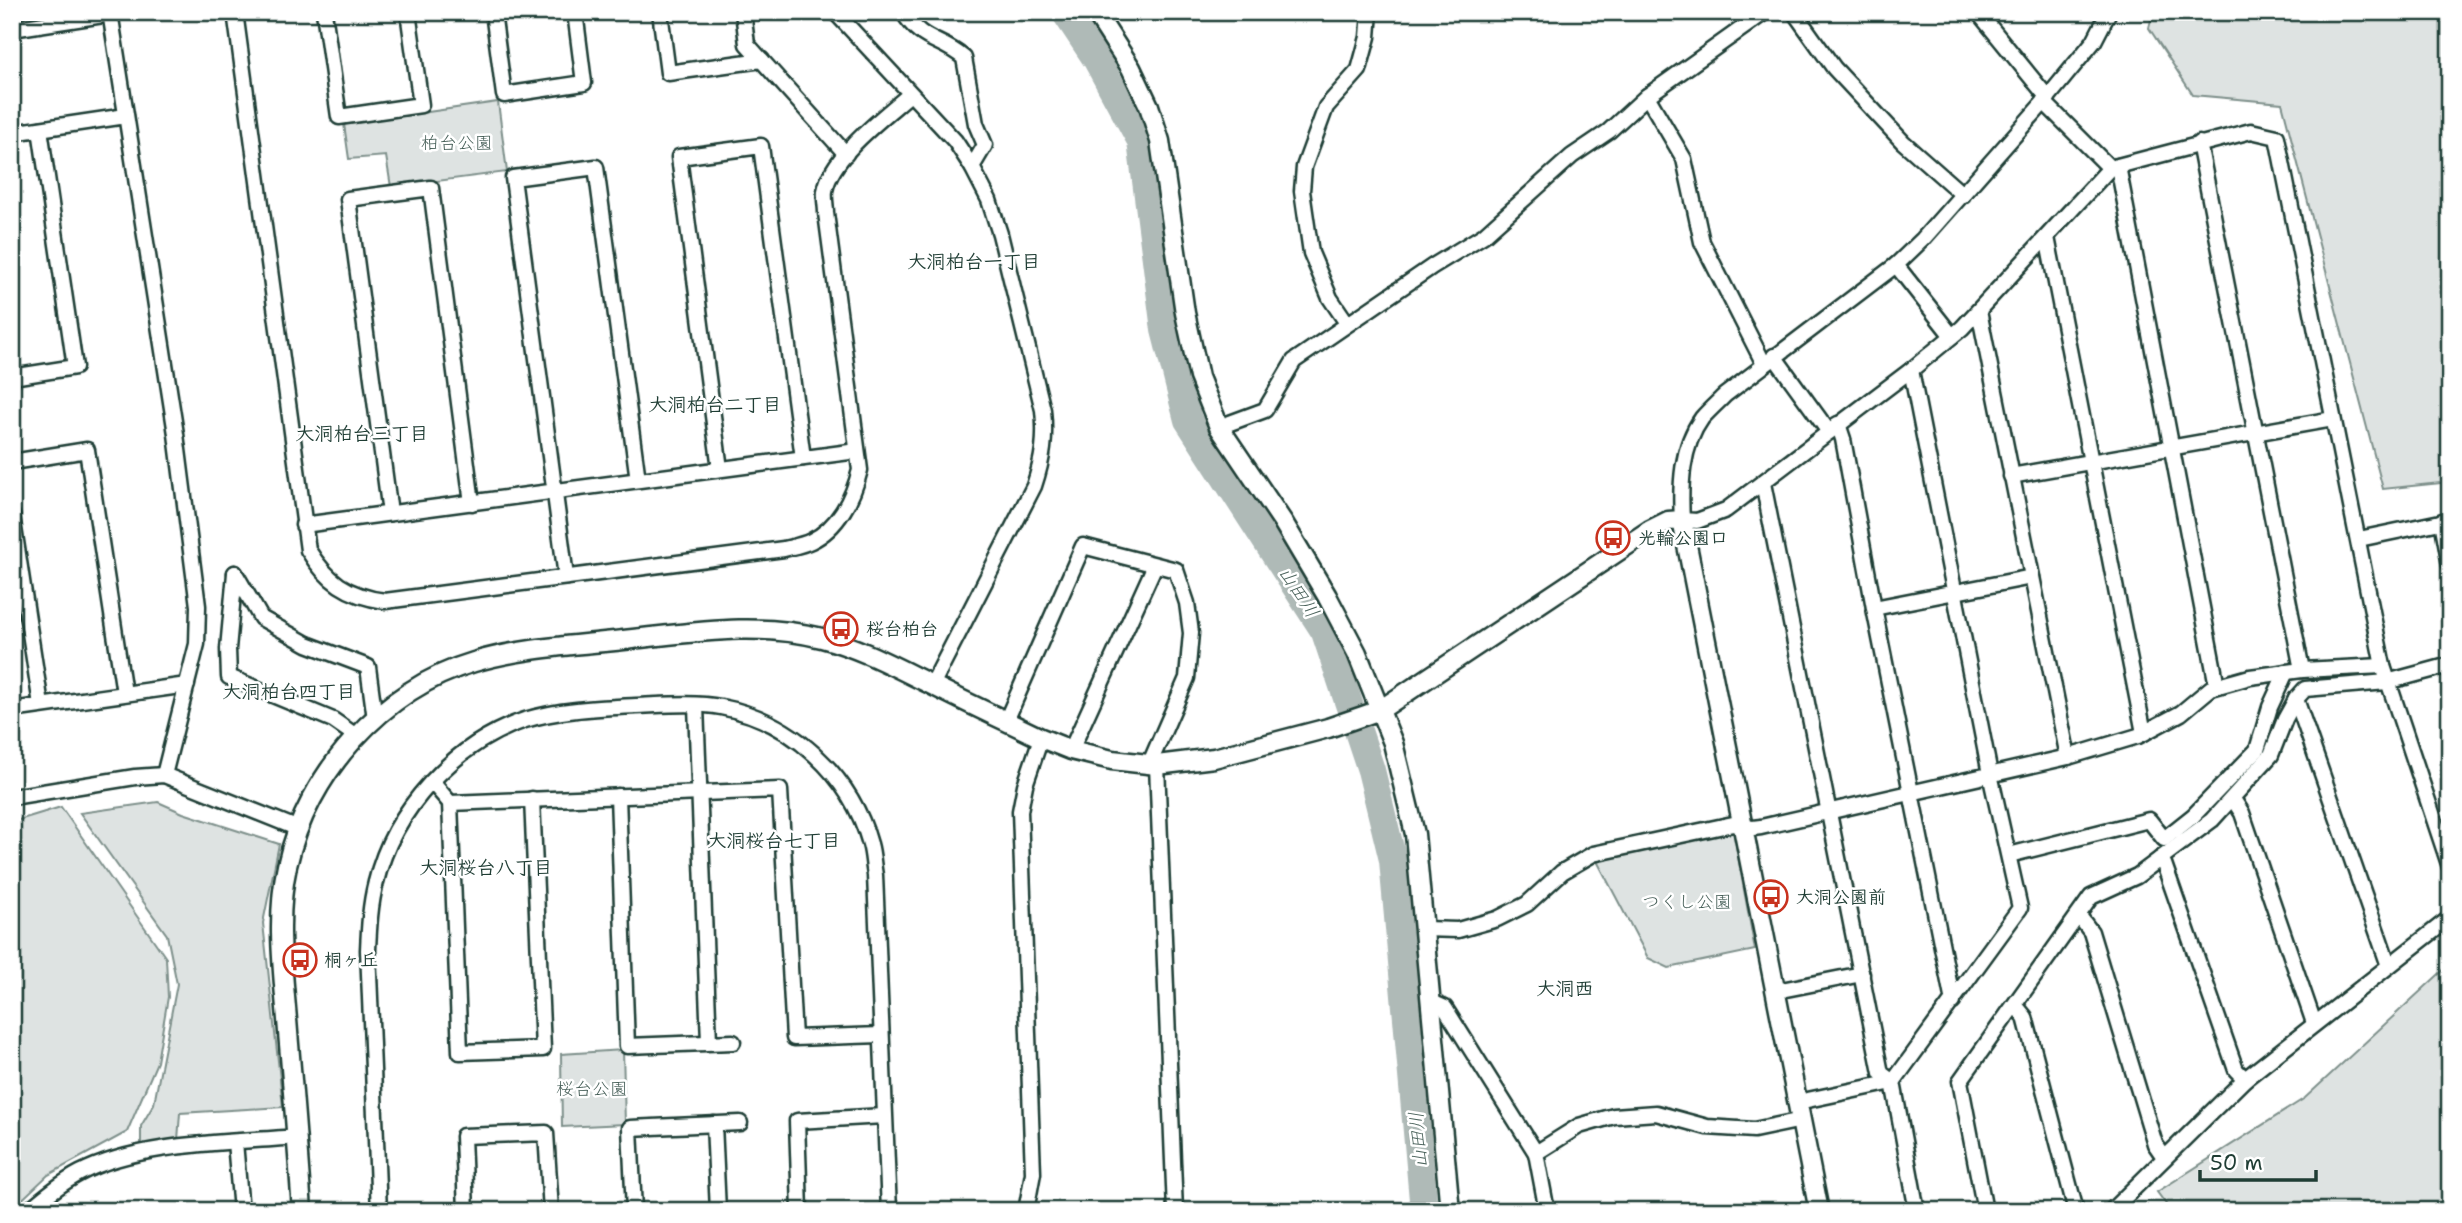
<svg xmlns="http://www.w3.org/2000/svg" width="2462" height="1223" font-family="'Shantell Sans','Klee One',sans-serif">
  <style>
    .built { fill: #eef1f0 }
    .green { fill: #dee3e2; stroke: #7e908b; stroke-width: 2 }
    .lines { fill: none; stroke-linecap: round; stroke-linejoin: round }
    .river { stroke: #afbab7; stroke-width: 28 }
    .minor-casing { stroke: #1f3d34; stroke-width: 19 }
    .tertiary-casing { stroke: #1f3d34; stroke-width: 23 }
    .minor { stroke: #fff; stroke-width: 14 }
    .tertiary { stroke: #fff; stroke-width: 18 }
    .labels { text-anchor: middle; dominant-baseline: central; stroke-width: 5; stroke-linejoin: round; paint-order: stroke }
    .park-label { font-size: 18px; fill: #455e57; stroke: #fff }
    .poi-label { font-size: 18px; font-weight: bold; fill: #1f3d34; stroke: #fff; text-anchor: start }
    .neighbourhood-label { font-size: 19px; font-weight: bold; fill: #1f3d34; stroke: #fff }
    .water-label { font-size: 19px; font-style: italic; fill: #4a625b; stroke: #fff }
  </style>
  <rect width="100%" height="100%" fill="#fff"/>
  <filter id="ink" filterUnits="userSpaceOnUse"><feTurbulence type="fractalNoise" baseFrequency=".0143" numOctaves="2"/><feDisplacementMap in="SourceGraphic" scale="14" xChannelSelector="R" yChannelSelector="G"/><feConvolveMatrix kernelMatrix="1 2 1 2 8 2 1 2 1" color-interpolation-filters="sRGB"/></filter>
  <g filter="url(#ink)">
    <path class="built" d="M 12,12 L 63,12 L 12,20 Z"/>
    <g class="green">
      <path d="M 2153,12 L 2450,12 L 2450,482 L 2383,489 L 2282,103 L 2193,95 L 2149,28 Z"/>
      <path d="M 498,102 L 507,172 L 391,187 L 386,156 L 349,159 L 344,124 Z"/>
      <path d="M 158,802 L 183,813 L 279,844 L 263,923 L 283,1107 L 180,1113 L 178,1140 L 141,1145 L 141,1126 L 154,1104 L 177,984 L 167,935 L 80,813 Z"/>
      <path d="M 61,807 L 166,958 L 168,997 L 157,1062 L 127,1132 L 48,1175 L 12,1209 L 12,822 Z"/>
      <path d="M 1733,829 L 1755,950 L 1669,968 L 1648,958 L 1597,861 Z"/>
      <path d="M 2450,964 L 2450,1211 L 2171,1211 L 2157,1192 L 2305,1098 Z"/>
      <path d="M 623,1050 L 625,1124 L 562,1127 L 561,1054 Z"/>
    </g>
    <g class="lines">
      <path class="river" d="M 1065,12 L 1097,60 L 1141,141 L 1165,330 L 1188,420 L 1325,632 L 1371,770 L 1393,860 L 1424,1211"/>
      <defs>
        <g id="minor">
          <path d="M 110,12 L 176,434 L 198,606 L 197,644 L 164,775"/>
          <path d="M 235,12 L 308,550 C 327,581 347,596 385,601 L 784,549 C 792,547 803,545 811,541 C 838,528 853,498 860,470 L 826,213 C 826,206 824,198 825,191 C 831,156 884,117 910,94"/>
          <path d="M 324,12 L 339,117 L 421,105 L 408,12"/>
          <path d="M 493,12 L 504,95 L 584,83 L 575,12"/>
          <path d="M 660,12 L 668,73 L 762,60"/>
          <path d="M 743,12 L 747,44 L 846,154"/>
          <path d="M 835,12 L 955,141 L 972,167 L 989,200 L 1000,234 L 1043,410 C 1046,438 1043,459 1034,486 L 932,685"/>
          <path d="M 903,12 C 923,44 939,37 964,58 L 976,124 L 985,145 L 972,167"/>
          <path d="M 1794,12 L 1834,68 L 1903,142 L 1963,195"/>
          <path d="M 1978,12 L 2048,98"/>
          <path d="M 2109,12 L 2094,41 L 2044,102 L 1923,239 L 1896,265 L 1725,395 C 1718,402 1709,410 1702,418 C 1681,447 1680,486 1682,520 L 1697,521 L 1726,510 L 1911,370 L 1962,328 L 2110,168 L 2251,131 L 2277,137 L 2383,666 L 2450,867"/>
          <path d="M 12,29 L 110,14"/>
          <path d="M 1647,96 L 1684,159 L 1702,242 L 1764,364"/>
          <path d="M 2044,102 L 2110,168"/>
          <path d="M 12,133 L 126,116"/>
          <path d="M 2199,143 L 2302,670"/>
          <path d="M 2118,166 L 2217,686"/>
          <path d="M 2047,237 L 2144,733"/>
          <path d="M 1896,265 L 1952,336"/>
          <path d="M 1979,311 L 2068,757"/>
          <path d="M 1347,323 L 1330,298 L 1311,253 L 1302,191 L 1304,167 L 1326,107 L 1359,70 L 1368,37 L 1370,12"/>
          <path d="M 1774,356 L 1829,432"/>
          <path d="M 12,377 L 75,367 L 40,129"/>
          <path d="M 1838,424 L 1843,439 L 1874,608 L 1953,1002"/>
          <path d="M 1219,427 L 1265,410 L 1294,361 L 1433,266 L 1484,235 L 1572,156 L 1609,131 L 1647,96 L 1765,12"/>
          <path d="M 12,462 L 87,450 L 124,693"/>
          <path d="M 720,469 L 679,157 L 761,146 L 803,458"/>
          <path d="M 2011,476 L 2333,419"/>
          <path d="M 1763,483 L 1881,1073 L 1893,1082 L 1917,1211"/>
          <path d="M 390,513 L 348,199 L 431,188 L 472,503"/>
          <path d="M 12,515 L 41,705"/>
          <path d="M 2442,521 L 2450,565"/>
          <path d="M 303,525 L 857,451"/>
          <path d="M 2359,539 L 2450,520"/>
          <path d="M 235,573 L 228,649 L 229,677 L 333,720 L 356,736"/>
          <path d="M 235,573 L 261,618 L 307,644 L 368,667 L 375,719"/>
          <path d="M 566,577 L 513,178 L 596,167 L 638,480"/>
          <path d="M 1874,608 L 2032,577"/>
          <path d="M 2296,699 L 2389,966"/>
          <path d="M 696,706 L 709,1042"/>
          <path d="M 12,710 L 187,685"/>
          <path d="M 1006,721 L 1083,546 L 1176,570 L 1187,603 L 1191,633 L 1187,678 L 1149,765"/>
          <path d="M 1071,750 L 1155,565"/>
          <path d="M 1157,765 L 1175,1211"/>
          <path d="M 432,782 L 450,803 L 460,1052 L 543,1049 L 532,799"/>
          <path d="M 618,796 L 627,1046 L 733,1042"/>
          <path d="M 12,797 L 135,777 L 164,775 L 299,829"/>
          <path d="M 2233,799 L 2242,813 L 2314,1023"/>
          <path d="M 450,803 L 780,790 L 794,1038 L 881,1035"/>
          <path d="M 2009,855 L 2149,820 L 2164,839 L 2193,816 L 2257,750 L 2270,707 L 2286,672"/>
          <path d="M 2160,859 L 2164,864 L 2236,1070 L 2245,1079"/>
          <path d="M 2079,916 L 2091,932 L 2155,1144 L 2164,1157"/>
          <path d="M 1423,929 L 1458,930 L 1497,919 L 1527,904 L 1562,872 L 1593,854 L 1733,824 L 1753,828 L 1761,827 L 2068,757 L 2138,736 L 2181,713 L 2211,688 L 2250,677 L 2302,670 L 2383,666"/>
          <path d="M 1776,991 L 1862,974"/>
          <path d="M 1429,1001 L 1445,1008 L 1536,1153 L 1547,1211"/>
          <path d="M 2016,1006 L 2025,1017 L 2076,1211"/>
          <path d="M 1798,1102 L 1893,1082 L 2020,908 L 1990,774 L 1911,370"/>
          <path d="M 714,1124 L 718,1211"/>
          <path d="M 235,1142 L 241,1211"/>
          <path d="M 1536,1153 L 1579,1126 L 1614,1116 L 1656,1113 L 1707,1127 L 1754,1130 L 1802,1120"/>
          <path d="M 28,1211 C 44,1197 61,1183 80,1173 C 140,1142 229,1143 297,1137"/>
          <path d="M 379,1211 L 368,950 C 369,927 370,905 376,882 C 393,810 455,743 525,720 C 561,709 599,708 636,706 C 663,705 694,702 721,707 C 791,720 851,775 870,844 C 873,854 873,865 875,875 L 889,1211"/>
          <path d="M 466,1211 L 463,1136 L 546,1133 L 551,1211"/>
          <path d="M 634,1211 L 630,1128 L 740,1123"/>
          <path d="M 800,1211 L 797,1121 L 884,1116"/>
          <path d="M 1026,1211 L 1033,1173 L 1020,811 L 1025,785 L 1041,738"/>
          <path d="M 1985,1211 L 1960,1081 L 2091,897 L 2137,876 L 2212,820 L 2271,755 L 2285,719 L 2296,699 L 2305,689 L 2387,682 L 2450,665"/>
          <path d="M 2111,1211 L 2245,1079 L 2450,918"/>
        </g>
        <g id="tertiary">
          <path d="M 1095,12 L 1131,68 L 1149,106 L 1160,141 L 1185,313 L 1199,377 L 1219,427 L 1283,522 L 1327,596 L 1357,653 L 1393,743 L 1415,834 L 1450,1211"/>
          <path d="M 302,1211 C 298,1151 293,1092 288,1032 C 284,978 275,920 287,866 C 307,774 382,689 474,662 C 525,647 580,645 633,639 C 698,632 758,622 822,638 C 860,648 895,667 930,684 C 967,703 1004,720 1041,738 L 1071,750 L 1112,760 L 1157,765 L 1214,758 L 1328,728 L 1363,716 L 1380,710 L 1650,530 L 1668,521 L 1682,520 L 1819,1211"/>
        </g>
      </defs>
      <use href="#minor" class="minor-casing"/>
      <use href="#tertiary" class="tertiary-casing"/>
      <use href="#minor" class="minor"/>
      <use href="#tertiary" class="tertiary"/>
    </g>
  </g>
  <defs>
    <symbol id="bus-ring" viewBox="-11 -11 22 22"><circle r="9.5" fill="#fff" stroke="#c8321e" stroke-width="1.5"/><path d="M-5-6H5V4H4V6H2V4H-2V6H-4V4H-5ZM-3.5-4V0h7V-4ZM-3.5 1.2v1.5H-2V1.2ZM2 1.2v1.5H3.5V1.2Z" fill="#c8321e"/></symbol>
  </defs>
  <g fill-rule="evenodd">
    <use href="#bus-ring" x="1594" y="519" width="38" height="38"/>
    <use href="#bus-ring" x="822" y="610" width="38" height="38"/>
    <use href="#bus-ring" x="1752" y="878" width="38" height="38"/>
    <use href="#bus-ring" x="281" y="941" width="38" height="38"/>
  </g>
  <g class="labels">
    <g class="park-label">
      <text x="457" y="143">柏台公園</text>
      <text x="1687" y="902">つくし公園</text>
      <text x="592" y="1089">桜台公園</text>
    </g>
    <g class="poi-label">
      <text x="1638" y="538">光輪公園口</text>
      <text x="866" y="629">桜台柏台</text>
      <text x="1796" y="897">大洞公園前</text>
      <text x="324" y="960">桐ヶ丘</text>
    </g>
    <g class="neighbourhood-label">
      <text x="974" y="261">大洞柏台一丁目</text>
      <text x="715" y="404">大洞柏台二丁目</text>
      <text x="362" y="433">大洞柏台三丁目</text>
      <text x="289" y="691">大洞柏台四丁目</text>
      <text x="774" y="840">大洞桜台七丁目</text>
      <text x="486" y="867">大洞桜台八丁目</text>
      <text x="1565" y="988">大洞西</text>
    </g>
    <g class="water-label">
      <text transform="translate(1299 592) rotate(57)">山田川</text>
      <text transform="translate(1418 1140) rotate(-95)">山田川</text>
    </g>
  </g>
  <rect width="2462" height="1223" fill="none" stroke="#fff" stroke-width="42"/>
  <rect x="21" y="21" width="2420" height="1181" fill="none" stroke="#1f3d34" stroke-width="2.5" filter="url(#ink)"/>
  <path d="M2200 1170v10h116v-10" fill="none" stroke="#1f3d34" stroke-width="3.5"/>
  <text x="2210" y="1170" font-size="21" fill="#1f3d34" stroke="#ffffff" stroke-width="5" paint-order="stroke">50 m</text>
</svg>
